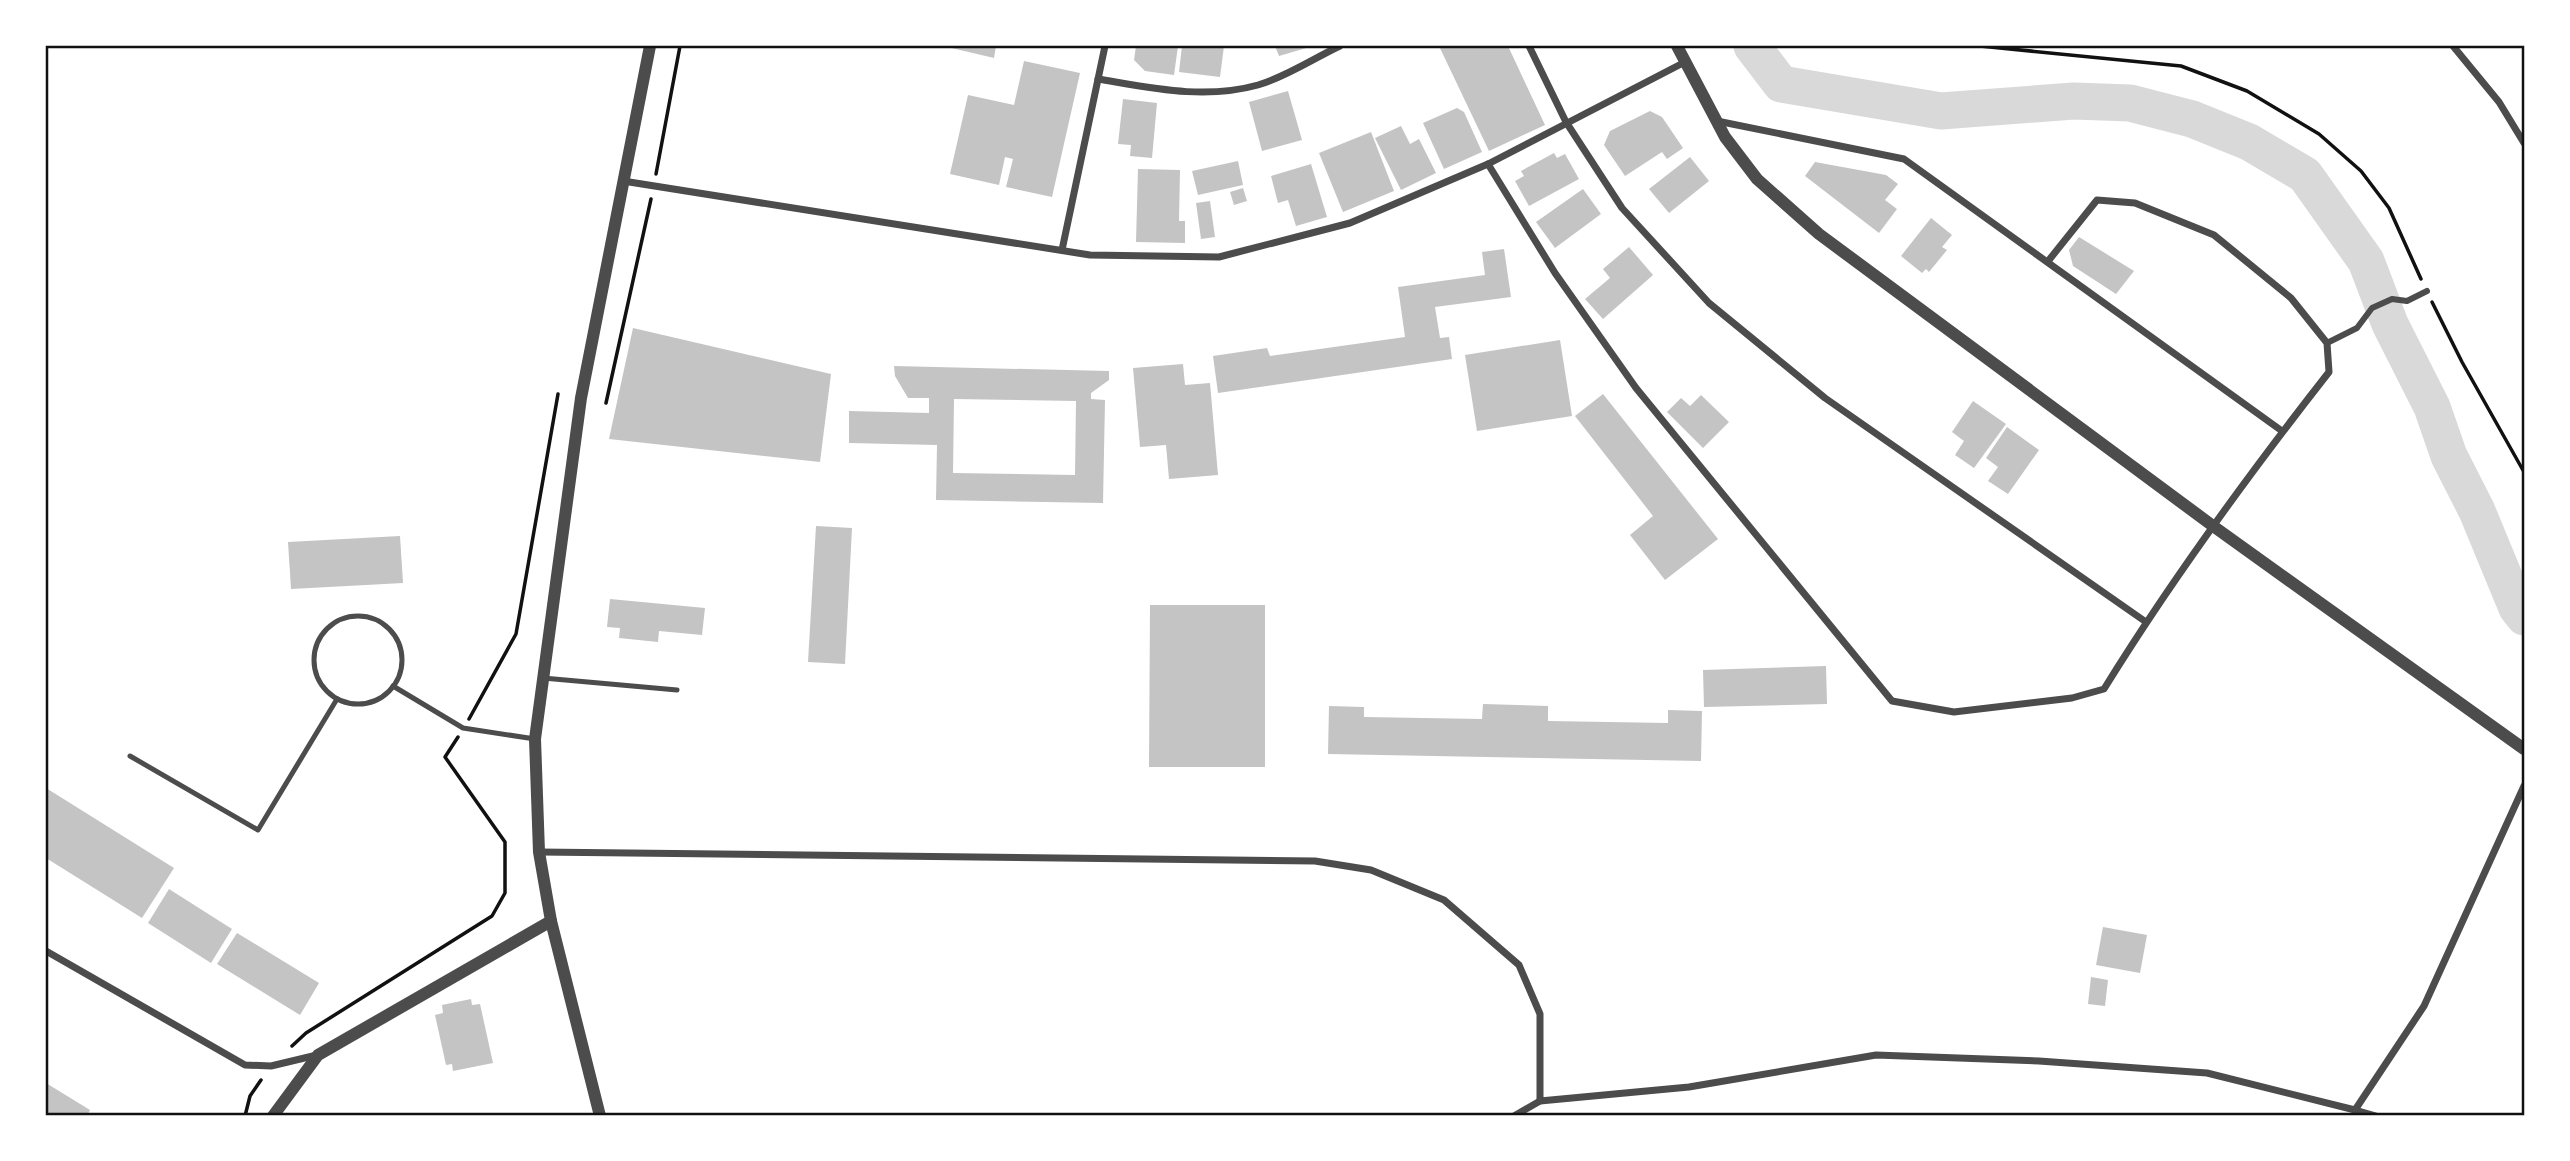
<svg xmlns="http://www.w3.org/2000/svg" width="2570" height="1161" font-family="'Work Sans',sans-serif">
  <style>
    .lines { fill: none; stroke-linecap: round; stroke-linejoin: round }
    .river { stroke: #d9d9d9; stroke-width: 37 }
    .building { fill: #c4c4c4; fill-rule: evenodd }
    .path { stroke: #111; stroke-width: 3.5 }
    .service { stroke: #4c4c4c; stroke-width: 5 }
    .pedestrian { stroke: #4c4c4c; stroke-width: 6 }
    .minor { stroke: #4c4c4c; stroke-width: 7 }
    .tertiary { stroke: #4c4c4c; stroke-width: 12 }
    .neatline { fill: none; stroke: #111; stroke-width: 2.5 }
  </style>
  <rect width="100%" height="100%" fill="#fff"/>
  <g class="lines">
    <path class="river" d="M 1752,46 L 1781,84 L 1941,111 L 2074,101 L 2130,103 L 2192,119 L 2249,142 L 2305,175 L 2366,261 L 2390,324 L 2432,407 L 2449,456 L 2477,511 L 2517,608 L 2524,617"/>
  </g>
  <g class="building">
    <path d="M 943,46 L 996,46 L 994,58 Z"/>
    <path d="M 1136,46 L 1178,46 L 1174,75 L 1145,71 L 1134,60 Z"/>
    <path d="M 1182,46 L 1224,46 L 1220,77 L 1179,72 Z"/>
    <path d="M 1275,46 L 1313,46 L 1279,56 Z"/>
    <path d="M 1439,46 L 1508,46 L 1545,125 L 1489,151 Z"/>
    <path d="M 1024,61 L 1080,73 L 1052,197 L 1006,187 L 1013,159 L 1005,157 L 999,185 L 950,174 L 968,95 L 1014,105 Z"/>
    <path d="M 1288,91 L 1302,140 L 1262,151 L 1249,102 Z"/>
    <path d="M 1123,99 L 1157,103 L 1152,158 L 1130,156 L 1131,145 L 1118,144 Z"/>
    <path d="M 1457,108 L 1464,112 L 1482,152 L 1444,169 L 1423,123 Z"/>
    <path d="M 1650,111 L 1662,117 L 1683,148 L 1667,159 L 1662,152 L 1625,176 L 1604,145 L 1610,131 Z"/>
    <path d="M 1401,126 L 1410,144 L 1419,139 L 1436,173 L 1401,190 L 1375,138 Z"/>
    <path d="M 1371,132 L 1394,191 L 1343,212 L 1319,153 Z"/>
    <path d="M 1554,153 L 1557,158 L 1565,154 L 1579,179 L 1529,206 L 1515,181 L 1524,176 L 1521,171 Z"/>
    <path d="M 1690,157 L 1709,181 L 1669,213 L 1649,189 Z"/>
    <path d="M 1238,161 L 1243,185 L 1198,195 L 1192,171 Z"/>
    <path d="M 1815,162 L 1886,175 L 1898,184 L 1885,200 L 1897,209 L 1879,233 L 1805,176 Z"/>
    <path d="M 1311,164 L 1327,217 L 1296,226 L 1288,200 L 1278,203 L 1271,176 Z"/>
    <path d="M 1138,169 L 1180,170 L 1179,221 L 1185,221 L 1185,243 L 1136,242 Z"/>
    <path d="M 1243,188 L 1247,201 L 1234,205 L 1230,192 Z"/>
    <path d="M 1583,189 L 1601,214 L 1555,248 L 1536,222 Z"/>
    <path d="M 1210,201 L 1215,237 L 1201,239 L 1196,203 Z"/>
    <path d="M 1931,218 L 1952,235 L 1942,247 L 1947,250 L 1929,272 L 1926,269 L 1922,273 L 1901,256 Z"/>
    <path d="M 2079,237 L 2134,271 L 2116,294 L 2073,266 L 2069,250 Z"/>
    <path d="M 1629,247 L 1653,275 L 1603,319 L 1585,299 L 1610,278 L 1603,269 Z"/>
    <path d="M 1504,249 L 1511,297 L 1435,307 L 1440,338 L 1449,337 L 1452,359 L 1218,393 L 1213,356 L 1267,348 L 1270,356 L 1405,337 L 1398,287 L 1485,275 L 1482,252 Z"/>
    <path d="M 633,328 L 831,374 L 820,462 L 609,439 Z"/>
    <path d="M 1560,340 L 1572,416 L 1477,431 L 1465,355 Z"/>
    <path d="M 1183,364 L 1185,385 L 1210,383 L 1218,475 L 1169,479 L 1166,445 L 1140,447 L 1133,368 Z"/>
    <path d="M 894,366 L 1109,371 L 1109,380 L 1091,393 L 1091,399 L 1105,400 L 1103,503 L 936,500 L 937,445 L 849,443 L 849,411 L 929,413 L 929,398 L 908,398 L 895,376 ZM 954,399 L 1076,401 L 1075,475 L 953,473 Z"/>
    <path d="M 1603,394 L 1718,539 L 1665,580 L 1630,535 L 1653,516 L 1575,416 Z"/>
    <path d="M 1701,395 L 1729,422 L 1703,448 L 1667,412 L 1681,398 L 1690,406 Z"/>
    <path d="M 1973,401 L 2006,424 L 1974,468 L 1955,455 L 1964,441 L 1952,432 Z"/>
    <path d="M 2007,427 L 2039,450 L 2008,494 L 1988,481 L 1998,467 L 1986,458 Z"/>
    <path d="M 816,526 L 852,528 L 845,664 L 808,662 Z"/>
    <path d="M 400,536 L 403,583 L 291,589 L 288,542 Z"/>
    <path d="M 610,599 L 705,608 L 702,635 L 659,631 L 658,642 L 619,638 L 620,628 L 607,627 Z"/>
    <path d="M 1150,605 L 1265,605 L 1265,767 L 1149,767 Z"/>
    <path d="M 1826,666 L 1827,704 L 1704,707 L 1703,670 Z"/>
    <path d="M 1483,704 L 1548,706 L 1548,721 L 1668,723 L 1668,710 L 1702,711 L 1701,761 L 1328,754 L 1329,706 L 1364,707 L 1364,717 L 1482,719 Z"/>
    <path d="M 46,788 L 174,868 L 142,918 L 46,858 Z"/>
    <path d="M 169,889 L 232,929 L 211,963 L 148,923 Z"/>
    <path d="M 2103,927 L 2147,935 L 2140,973 L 2096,965 Z"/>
    <path d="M 237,933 L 319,983 L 300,1015 L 217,964 Z"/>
    <path d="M 2091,977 L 2108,980 L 2105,1006 L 2088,1004 Z"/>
    <path d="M 471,999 L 472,1005 L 480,1004 L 493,1063 L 453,1071 L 452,1064 L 446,1065 L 435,1015 L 443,1013 L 442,1005 Z"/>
    <path d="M 46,1083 L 90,1110 L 87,1116 L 46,1116 Z"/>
  </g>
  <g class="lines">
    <g class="path">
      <path d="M 1980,46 L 2181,66 L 2247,91 L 2319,134 L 2361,171 L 2389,208 L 2421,279"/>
      <path d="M 656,174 L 680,46"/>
      <path d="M 2432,302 L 2462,362 L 2524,472"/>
      <path d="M 606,403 L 651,199"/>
      <path d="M 469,719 L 516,634 L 558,394"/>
      <path d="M 292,1046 L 306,1033 L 492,916 L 505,893 L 505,842 L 445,757 L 458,737"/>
      <path d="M 245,1116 L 250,1096 L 261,1080"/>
    </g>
    <g class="service">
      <circle cx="358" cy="660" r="44"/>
      <path d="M 543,678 L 677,690"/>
      <path d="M 393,686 L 463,728 L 535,739"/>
      <path d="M 130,756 L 258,830 L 337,699"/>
    </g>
    <path class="pedestrian" d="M 2327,343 L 2357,328 L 2372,308 L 2392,299 L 2407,301 L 2427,291"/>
    <g class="minor">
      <path d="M 1529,46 L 1566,122 L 1622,208 L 1709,303 L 1825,398 L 2146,622"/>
      <path d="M 2453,46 L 2499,102 L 2524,143"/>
      <path d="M 1098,79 C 1152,88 1204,100 1258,85 C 1286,77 1314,58 1340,46"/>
      <path d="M 1717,121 L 1904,159 L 2282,431"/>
      <path d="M 1488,164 L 1555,273 L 1636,388 L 1892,701 L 1954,712 L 2072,698 L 2104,689 C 2172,579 2249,474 2329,372 L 2327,343 L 2291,298 L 2214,235 L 2135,203 L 2097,200 L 2049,260"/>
      <path d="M 623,181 L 1090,255 L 1219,257 L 1350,223 L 1488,164 L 1685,62"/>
      <path d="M 1062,250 L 1105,46"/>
      <path d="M 539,852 L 1315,861 L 1371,870 L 1444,900 L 1519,965 L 1540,1014 L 1540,1101 L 1689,1087 L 1876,1055 L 2039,1061 L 2207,1073 L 2355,1110 L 2424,1006 L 2524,786"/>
      <path d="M 46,951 L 245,1065 L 271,1066 L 317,1055"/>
      <path d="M 2355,1110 L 2376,1116"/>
      <path d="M 1514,1116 L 1540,1101"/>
    </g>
    <g class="tertiary">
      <path d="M 1677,46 L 1725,137 L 1757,179 L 1819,234 L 2213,526 L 2524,749"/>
      <path d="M 551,921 L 600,1116"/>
      <path d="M 273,1116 L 318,1055 L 551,921 L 539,852 L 535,739 L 581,398 L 650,46"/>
    </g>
  </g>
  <rect width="2570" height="1161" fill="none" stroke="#ffffff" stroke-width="94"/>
  <rect x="47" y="47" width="2476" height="1067" class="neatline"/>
</svg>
